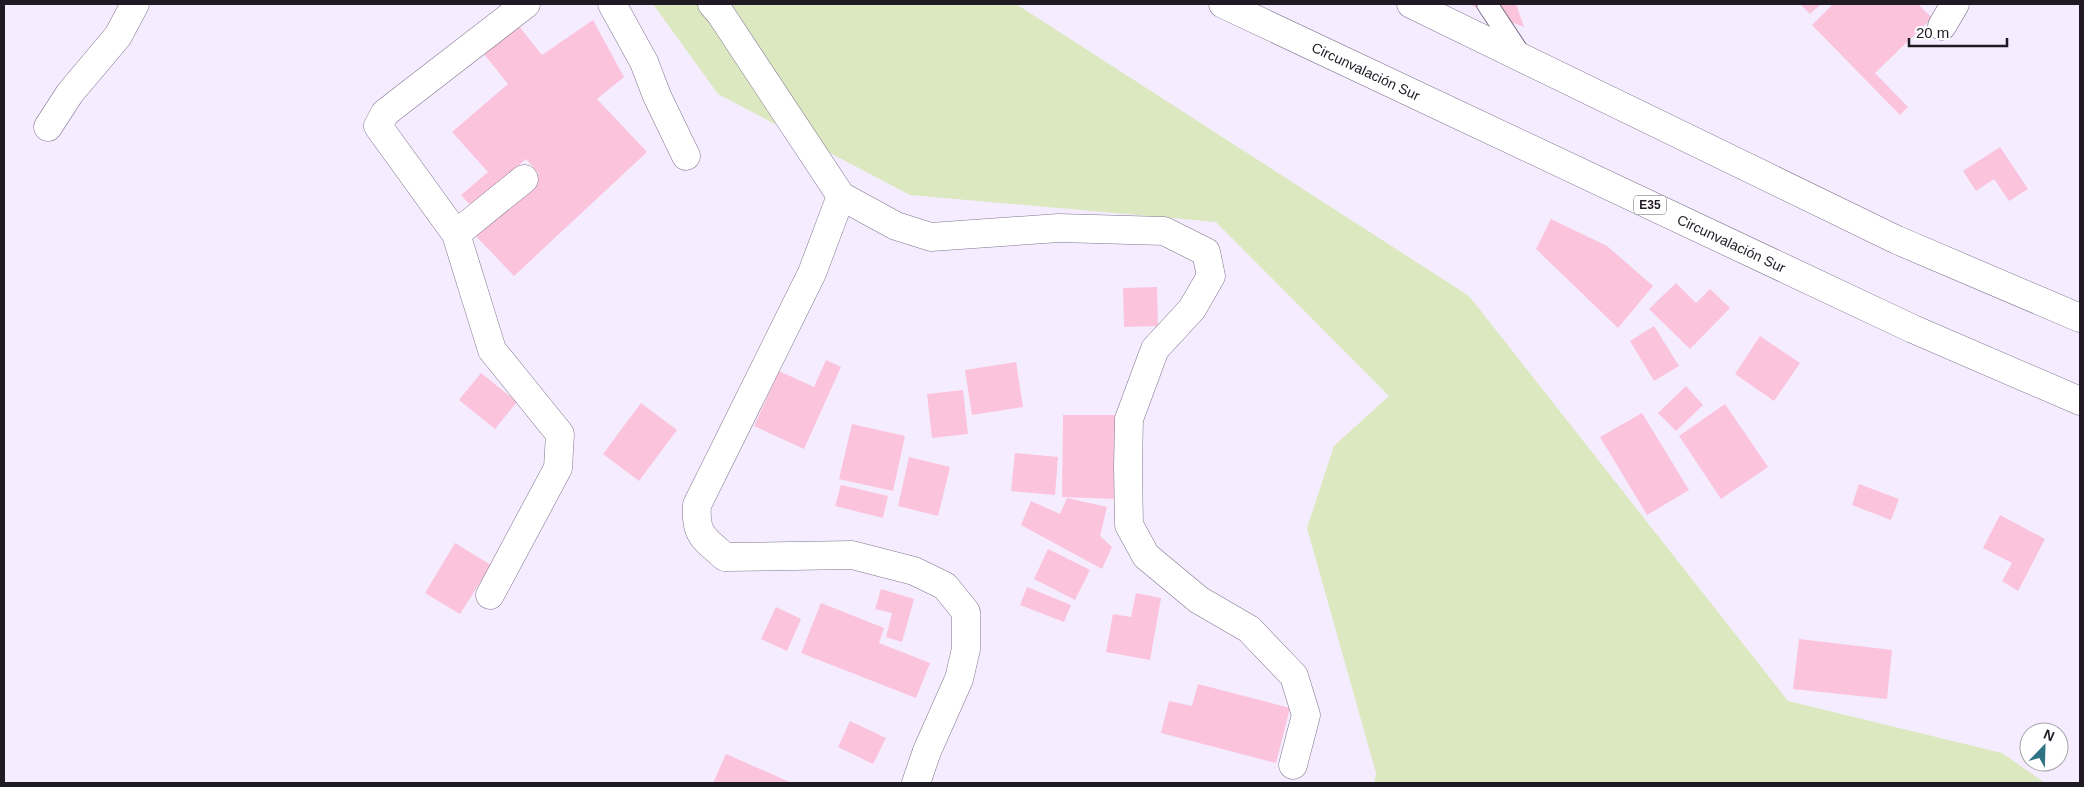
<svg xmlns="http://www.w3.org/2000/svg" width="2084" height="787" font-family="Arial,sans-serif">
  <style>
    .green { fill: #dce8bf }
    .building { fill: #fbc3dc }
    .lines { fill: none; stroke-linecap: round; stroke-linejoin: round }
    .lane-casing { stroke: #7f748e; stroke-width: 22 }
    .street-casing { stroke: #7f748e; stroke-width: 29 }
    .highway-casing { stroke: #7f748e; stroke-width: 29 }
    .lane { stroke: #fff; stroke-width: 20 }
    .street { stroke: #fff; stroke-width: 28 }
    .highway { stroke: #fff; stroke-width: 28 }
    .labels { text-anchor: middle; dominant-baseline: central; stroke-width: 4.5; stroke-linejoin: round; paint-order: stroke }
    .shield { fill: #fff; stroke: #625f66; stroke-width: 1 }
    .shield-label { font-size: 12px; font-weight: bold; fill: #1f1a24 }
    .street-label { font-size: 14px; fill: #1f1a24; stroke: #fff }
  </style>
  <rect width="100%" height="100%" fill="#f5edff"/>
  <path class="green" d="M 653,4 L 1016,4 L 1469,296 L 1788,701 L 2002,753 L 2045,783 L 1374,783 L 1376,773 L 1307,528 L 1334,446 L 1389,396 L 1216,222 L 910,195 L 718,94 Z"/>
  <g class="building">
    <path d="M 1469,4 L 1516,4 L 1524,27 L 1495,16 Z"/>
    <path d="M 1800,4 L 1821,4 L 1810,14 Z"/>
    <path d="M 1833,4 L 1918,4 L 1932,18 L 1875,73 L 1908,107 L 1900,115 L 1812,25 Z"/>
    <path d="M 511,16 L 542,55 L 593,20 L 624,77 L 597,99 L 647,152 L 514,276 L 472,232 L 504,203 L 539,174 L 526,159 L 471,206 L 461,195 L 488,172 L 452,132 L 508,84 L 476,44 Z"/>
    <path d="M 2000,147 L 2028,189 L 2009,201 L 1994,179 L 1976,191 L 1963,171 Z"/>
    <path d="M 1551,219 L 1607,246 L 1653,286 L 1618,328 L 1536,249 Z"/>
    <path d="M 1676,283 L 1696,303 L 1710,289 L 1730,308 L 1690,349 L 1649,309 Z"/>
    <path d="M 1157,287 L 1158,326 L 1124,327 L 1123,288 Z"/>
    <path d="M 1654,326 L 1679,366 L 1654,381 L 1630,341 Z"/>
    <path d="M 1760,336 L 1800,363 L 1774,401 L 1735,374 Z"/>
    <path d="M 826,360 L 841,367 L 804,449 L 754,426 L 779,371 L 814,387 Z"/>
    <path d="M 1016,362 L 1023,407 L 972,415 L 965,370 Z"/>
    <path d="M 481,373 L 517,402 L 495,429 L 459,400 Z"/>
    <path d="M 1686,386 L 1703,405 L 1676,431 L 1658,413 Z"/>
    <path d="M 963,390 L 968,434 L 932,438 L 927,394 Z"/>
    <path d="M 641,403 L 677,430 L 639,481 L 603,454 Z"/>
    <path d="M 1725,404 L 1768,467 L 1721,499 L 1679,436 Z"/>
    <path d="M 1642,413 L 1689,490 L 1647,515 L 1600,437 Z"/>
    <path d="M 1063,415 L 1115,415 L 1114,499 L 1062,497 Z"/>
    <path d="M 852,424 L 905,436 L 893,491 L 839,479 Z"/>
    <path d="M 1015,453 L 1058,457 L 1055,495 L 1011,491 Z"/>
    <path d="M 909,457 L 950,467 L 938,516 L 898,506 Z"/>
    <path d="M 1859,484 L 1899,499 L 1891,520 L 1852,505 Z"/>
    <path d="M 841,485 L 888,496 L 883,518 L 835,506 Z"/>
    <path d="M 1067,498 L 1107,507 L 1100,536 L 1112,547 L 1102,569 L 1021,525 L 1031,501 L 1060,514 Z"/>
    <path d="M 2000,515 L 2045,539 L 2018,591 L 2002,581 L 2012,563 L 1983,548 Z"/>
    <path d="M 455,543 L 491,565 L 460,614 L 425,593 Z"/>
    <path d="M 1048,549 L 1090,570 L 1075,600 L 1034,579 Z"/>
    <path d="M 1027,587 L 1071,605 L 1064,622 L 1020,605 Z"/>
    <path d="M 881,589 L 914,599 L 902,642 L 886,637 L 892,613 L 875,609 Z"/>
    <path d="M 1136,593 L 1161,598 L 1150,660 L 1106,652 L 1113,614 L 1131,617 Z"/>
    <path d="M 821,603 L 884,628 L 879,643 L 930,663 L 916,698 L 801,653 Z"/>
    <path d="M 776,607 L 801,619 L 787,651 L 761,639 Z"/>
    <path d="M 1799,639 L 1892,650 L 1887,699 L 1793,689 Z"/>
    <path d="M 1198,684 L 1290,708 L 1276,763 L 1161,733 L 1169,701 L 1192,706 Z"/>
    <path d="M 850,721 L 886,738 L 873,764 L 838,747 Z"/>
    <path d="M 726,754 L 792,783 L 713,783 Z"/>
  </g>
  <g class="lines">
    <defs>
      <path id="lane" d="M 1487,4 L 1522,57"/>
      <g id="street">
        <path d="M 612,4 L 644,62 L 657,96 L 686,156"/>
        <path d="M 712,4 L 720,13 L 841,196 L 896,226 L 931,237 L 1059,228 L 1164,231 L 1206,252 L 1211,276 L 1192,309 L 1155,349 L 1129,419 L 1128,467 L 1129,525 L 1146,556 L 1199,600 L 1249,629 L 1294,676 L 1306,715 L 1293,765"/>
        <path d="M 1942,26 L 1955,4"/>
        <path d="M 48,127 L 70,93 L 118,36 L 135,4"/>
        <path d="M 841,196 L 812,273 L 697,505 C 695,536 704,538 725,557 L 852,555 L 914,571 L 945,586 L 966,612 L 966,649 L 959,679 L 927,751 L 916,783"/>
        <path d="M 456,234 L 524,179"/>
        <path d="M 490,595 L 558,468 L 560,434 L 492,350 L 456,234 L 378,126 L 385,113 L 526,4"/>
      </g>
      <g id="highway">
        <path id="s1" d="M 1223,4 L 1913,329 L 2080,401"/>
        <path d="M 1411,4 L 1897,240 L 2080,318"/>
      </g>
    </defs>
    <use href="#lane" class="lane-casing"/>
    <use href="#street" class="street-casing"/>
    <use href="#highway" class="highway-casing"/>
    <use href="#lane" class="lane"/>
    <use href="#street" class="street"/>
    <use href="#highway" class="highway"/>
  </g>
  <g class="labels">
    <rect class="shield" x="1634" y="195.5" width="32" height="19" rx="4"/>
    <g class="shield-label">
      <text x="1650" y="205">E35</text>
    </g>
    <g class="street-label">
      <text stroke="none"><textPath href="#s1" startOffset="158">Circunvalación Sur</textPath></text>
      <text stroke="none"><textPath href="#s1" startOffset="562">Circunvalación Sur</textPath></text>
    </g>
  </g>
  <rect width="2084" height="787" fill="none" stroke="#1f1a24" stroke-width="10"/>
  <g transform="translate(2044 747) rotate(23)"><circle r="24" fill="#ffffff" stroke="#a5a3a7"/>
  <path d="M0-4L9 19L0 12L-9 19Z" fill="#307483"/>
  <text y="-8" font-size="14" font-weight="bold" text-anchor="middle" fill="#1f1a24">N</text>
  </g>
  <path d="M1909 38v8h98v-8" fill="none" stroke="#1f1a24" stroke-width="2.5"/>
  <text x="1916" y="38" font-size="15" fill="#1f1a24" stroke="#ffffff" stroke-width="4" paint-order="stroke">20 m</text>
</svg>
